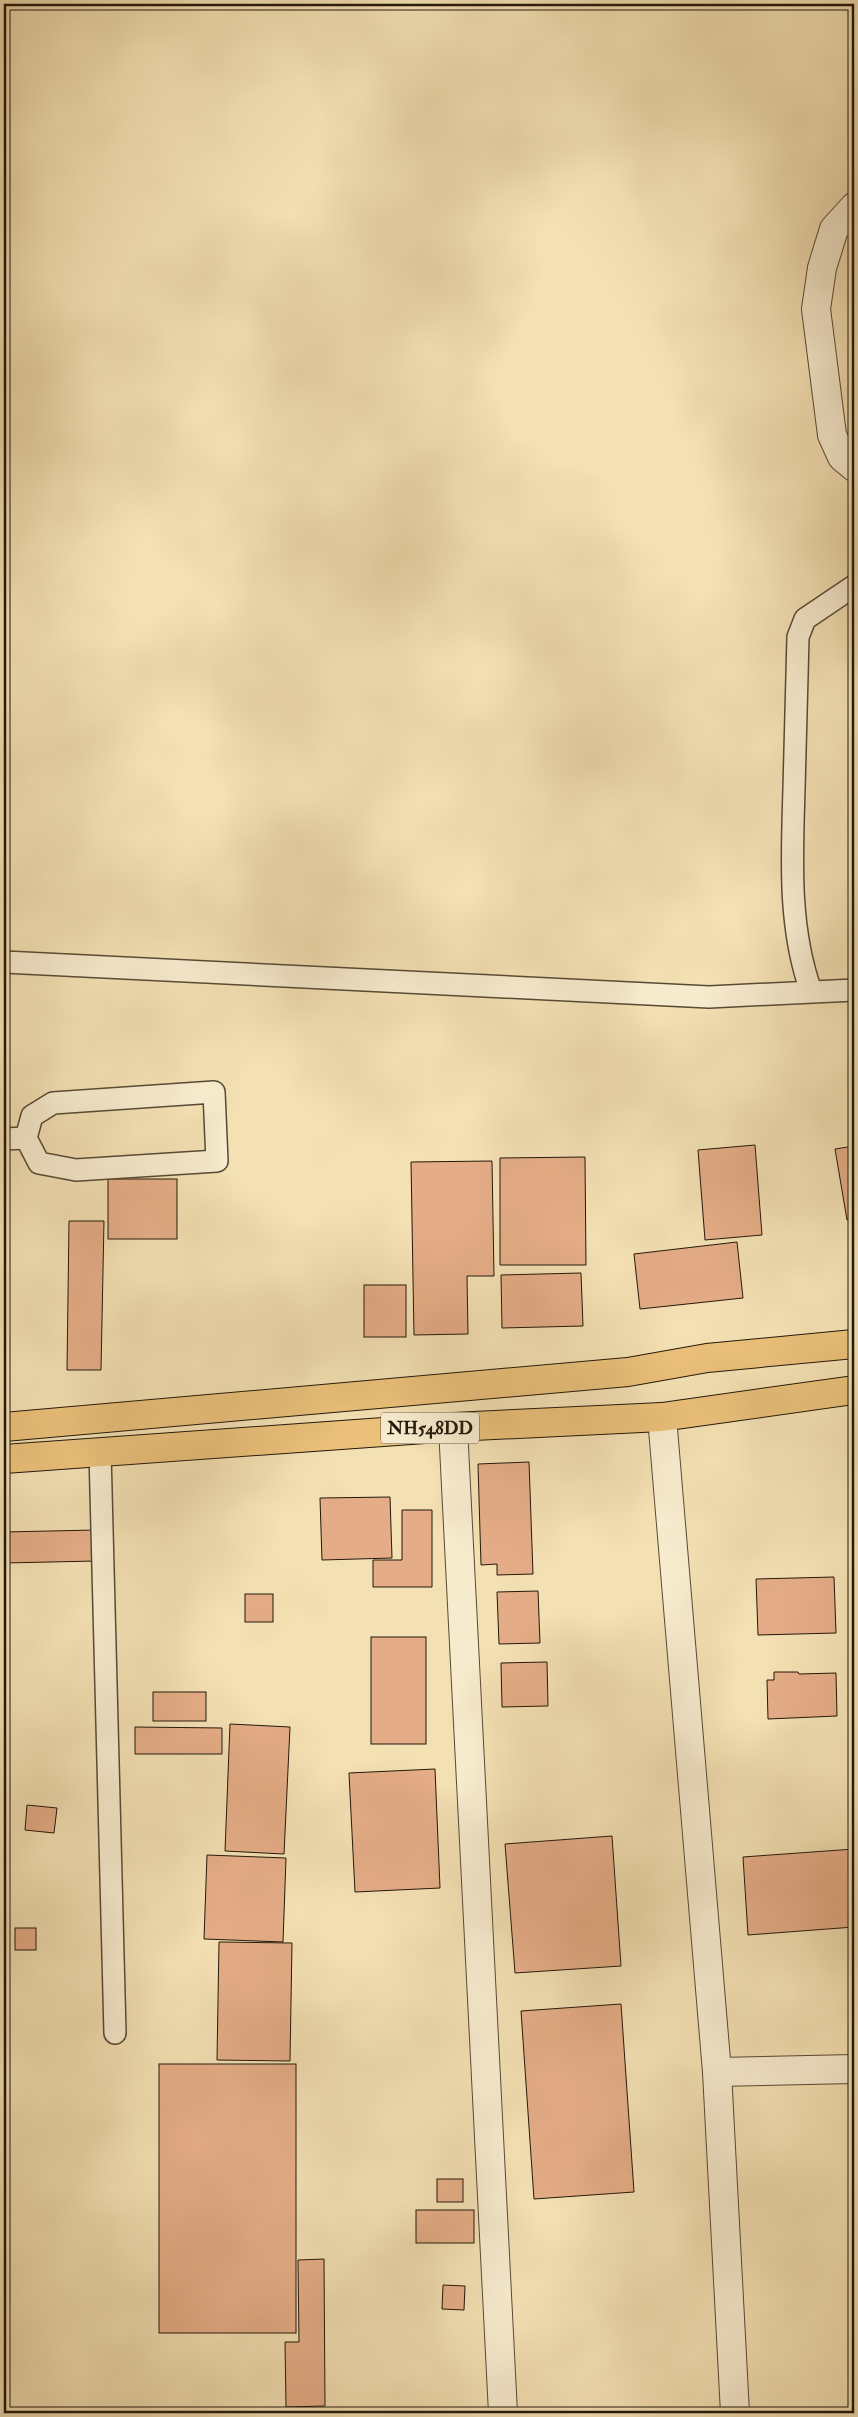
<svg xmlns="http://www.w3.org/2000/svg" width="858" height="2417" font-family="'IM FELL Double Pica',serif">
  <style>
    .building { fill: #e5ad87; stroke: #23180a }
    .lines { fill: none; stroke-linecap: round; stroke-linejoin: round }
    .service-casing { stroke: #574a34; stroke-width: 24 }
    .minor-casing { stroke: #574a34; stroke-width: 30 }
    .trunk-casing { stroke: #23180a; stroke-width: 30 }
    .service { stroke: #f7ebce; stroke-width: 21 }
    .minor { stroke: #f7ebce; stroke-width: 28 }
    .trunk { stroke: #eac07a; stroke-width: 28 }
    .labels { text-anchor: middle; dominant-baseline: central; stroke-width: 4; stroke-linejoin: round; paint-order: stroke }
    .shield { fill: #f7ebce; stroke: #635745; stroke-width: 1 }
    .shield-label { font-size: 18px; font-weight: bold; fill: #23180a }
  </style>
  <rect width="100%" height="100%" fill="#f3e0b3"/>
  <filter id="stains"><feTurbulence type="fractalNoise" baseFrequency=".004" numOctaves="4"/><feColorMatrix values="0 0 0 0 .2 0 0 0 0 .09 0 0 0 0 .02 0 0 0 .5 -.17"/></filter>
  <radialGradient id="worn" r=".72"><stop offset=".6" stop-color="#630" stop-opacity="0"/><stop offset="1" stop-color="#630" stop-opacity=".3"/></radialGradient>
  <g class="building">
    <path d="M 755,1145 L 762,1235 L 705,1240 L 698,1150 Z"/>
    <path d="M 854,1146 L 854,1219 L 847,1220 L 835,1149 Z"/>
    <path d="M 585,1157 L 586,1265 L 500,1265 L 500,1158 Z"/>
    <path d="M 492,1161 L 494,1276 L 467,1276 L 468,1334 L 414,1335 L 411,1162 Z"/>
    <rect x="108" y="1179" width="69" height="60"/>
    <path d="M 69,1221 L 104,1221 L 101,1370 L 67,1370 Z"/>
    <path d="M 737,1242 L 743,1298 L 640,1309 L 634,1254 Z"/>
    <path d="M 581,1273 L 583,1326 L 502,1328 L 501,1275 Z"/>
    <rect x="364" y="1285" width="42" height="52"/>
    <path d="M 529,1462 L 533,1574 L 497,1575 L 497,1564 L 481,1565 L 478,1464 Z"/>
    <path d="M 390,1497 L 392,1558 L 322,1560 L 320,1498 Z"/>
    <path d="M 402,1510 L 432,1510 L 432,1587 L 373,1587 L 373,1560 L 402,1560 Z"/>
    <path d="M 95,1530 L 96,1561 L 4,1563 L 4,1532 Z"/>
    <path d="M 834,1577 L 836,1633 L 758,1635 L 756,1579 Z"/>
    <path d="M 538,1591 L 540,1643 L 499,1644 L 497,1592 Z"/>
    <rect x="245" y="1594" width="28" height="28"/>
    <rect x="371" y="1637" width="55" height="107"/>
    <path d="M 547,1662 L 548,1706 L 502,1707 L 501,1663 Z"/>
    <path d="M 774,1672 L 798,1672 L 799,1674 L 836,1673 L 837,1716 L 768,1719 L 767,1680 L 774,1680 Z"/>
    <rect x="153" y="1692" width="53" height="29"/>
    <path d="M 230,1724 L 290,1727 L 284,1854 L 225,1851 Z"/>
    <path d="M 135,1727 L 222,1728 L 222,1754 L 135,1754 Z"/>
    <path d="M 435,1769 L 440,1888 L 355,1892 L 349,1773 Z"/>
    <path d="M 27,1805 L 57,1808 L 54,1833 L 25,1830 Z"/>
    <path d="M 612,1836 L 621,1966 L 515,1973 L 505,1844 Z"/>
    <path d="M 854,1849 L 854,1927 L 748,1935 L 743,1857 Z"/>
    <path d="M 207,1855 L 286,1858 L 283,1942 L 204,1939 Z"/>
    <rect x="15" y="1928" width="21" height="22"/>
    <path d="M 219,1942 L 292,1943 L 290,2061 L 217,2060 Z"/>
    <path d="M 621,2004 L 634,2192 L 534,2199 L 521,2011 Z"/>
    <path d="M 4,2062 L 9,2062 L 8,2104 L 4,2104 Z"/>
    <rect x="159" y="2064" width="137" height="269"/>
    <rect x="437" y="2179" width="26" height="23"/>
    <rect x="416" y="2210" width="58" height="33"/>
    <path d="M 324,2259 L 325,2406 L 286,2407 L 285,2342 L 299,2342 L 298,2260 Z"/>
    <path d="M 443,2285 L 465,2286 L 464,2310 L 442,2309 Z"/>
  </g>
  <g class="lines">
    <defs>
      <g id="service">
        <path d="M 4,962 L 709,997 L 854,990"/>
        <path d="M 811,991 C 788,927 792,857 794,789 C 795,738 797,688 798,637 L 805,619 L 854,586"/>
        <path d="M 214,1092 L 217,1161 L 76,1170 L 39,1163 L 26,1138 L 32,1116 L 53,1103 Z"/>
        <path d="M 4,1139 L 26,1138"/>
        <path d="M 100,1452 L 115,2033"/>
      </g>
      <g id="minor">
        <path d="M 854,207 L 834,229 L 822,268 L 816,309 L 832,435 L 842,457 L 854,467"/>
        <path d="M 662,1417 L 717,2072 L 735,2413"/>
        <path d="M 453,1427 L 503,2413"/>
        <path d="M 717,2072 L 854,2069"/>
      </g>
      <g id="trunk">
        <path d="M 4,1427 L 628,1372 L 707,1358 L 854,1344"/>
        <path d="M 4,1459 L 453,1427 L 662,1417 L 854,1390"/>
      </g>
    </defs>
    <use href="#service" class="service-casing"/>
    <use href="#minor" class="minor-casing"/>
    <use href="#trunk" class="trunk-casing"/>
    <use href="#service" class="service"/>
    <use href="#minor" class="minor"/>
    <use href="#trunk" class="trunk"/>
  </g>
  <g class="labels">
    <rect class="shield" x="381" y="1412.5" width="98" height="31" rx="4"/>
    <g class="shield-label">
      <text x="430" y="1428">NH548DD</text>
    </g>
  </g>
  <rect width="858" height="2417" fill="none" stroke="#f3e0b3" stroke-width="20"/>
  <rect x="5" y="5" width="848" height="2407" fill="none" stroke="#23180a" stroke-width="2.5"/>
  <rect x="10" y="10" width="838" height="2397" fill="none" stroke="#23180a"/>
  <rect width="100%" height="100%" filter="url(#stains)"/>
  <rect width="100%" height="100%" fill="url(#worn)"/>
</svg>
